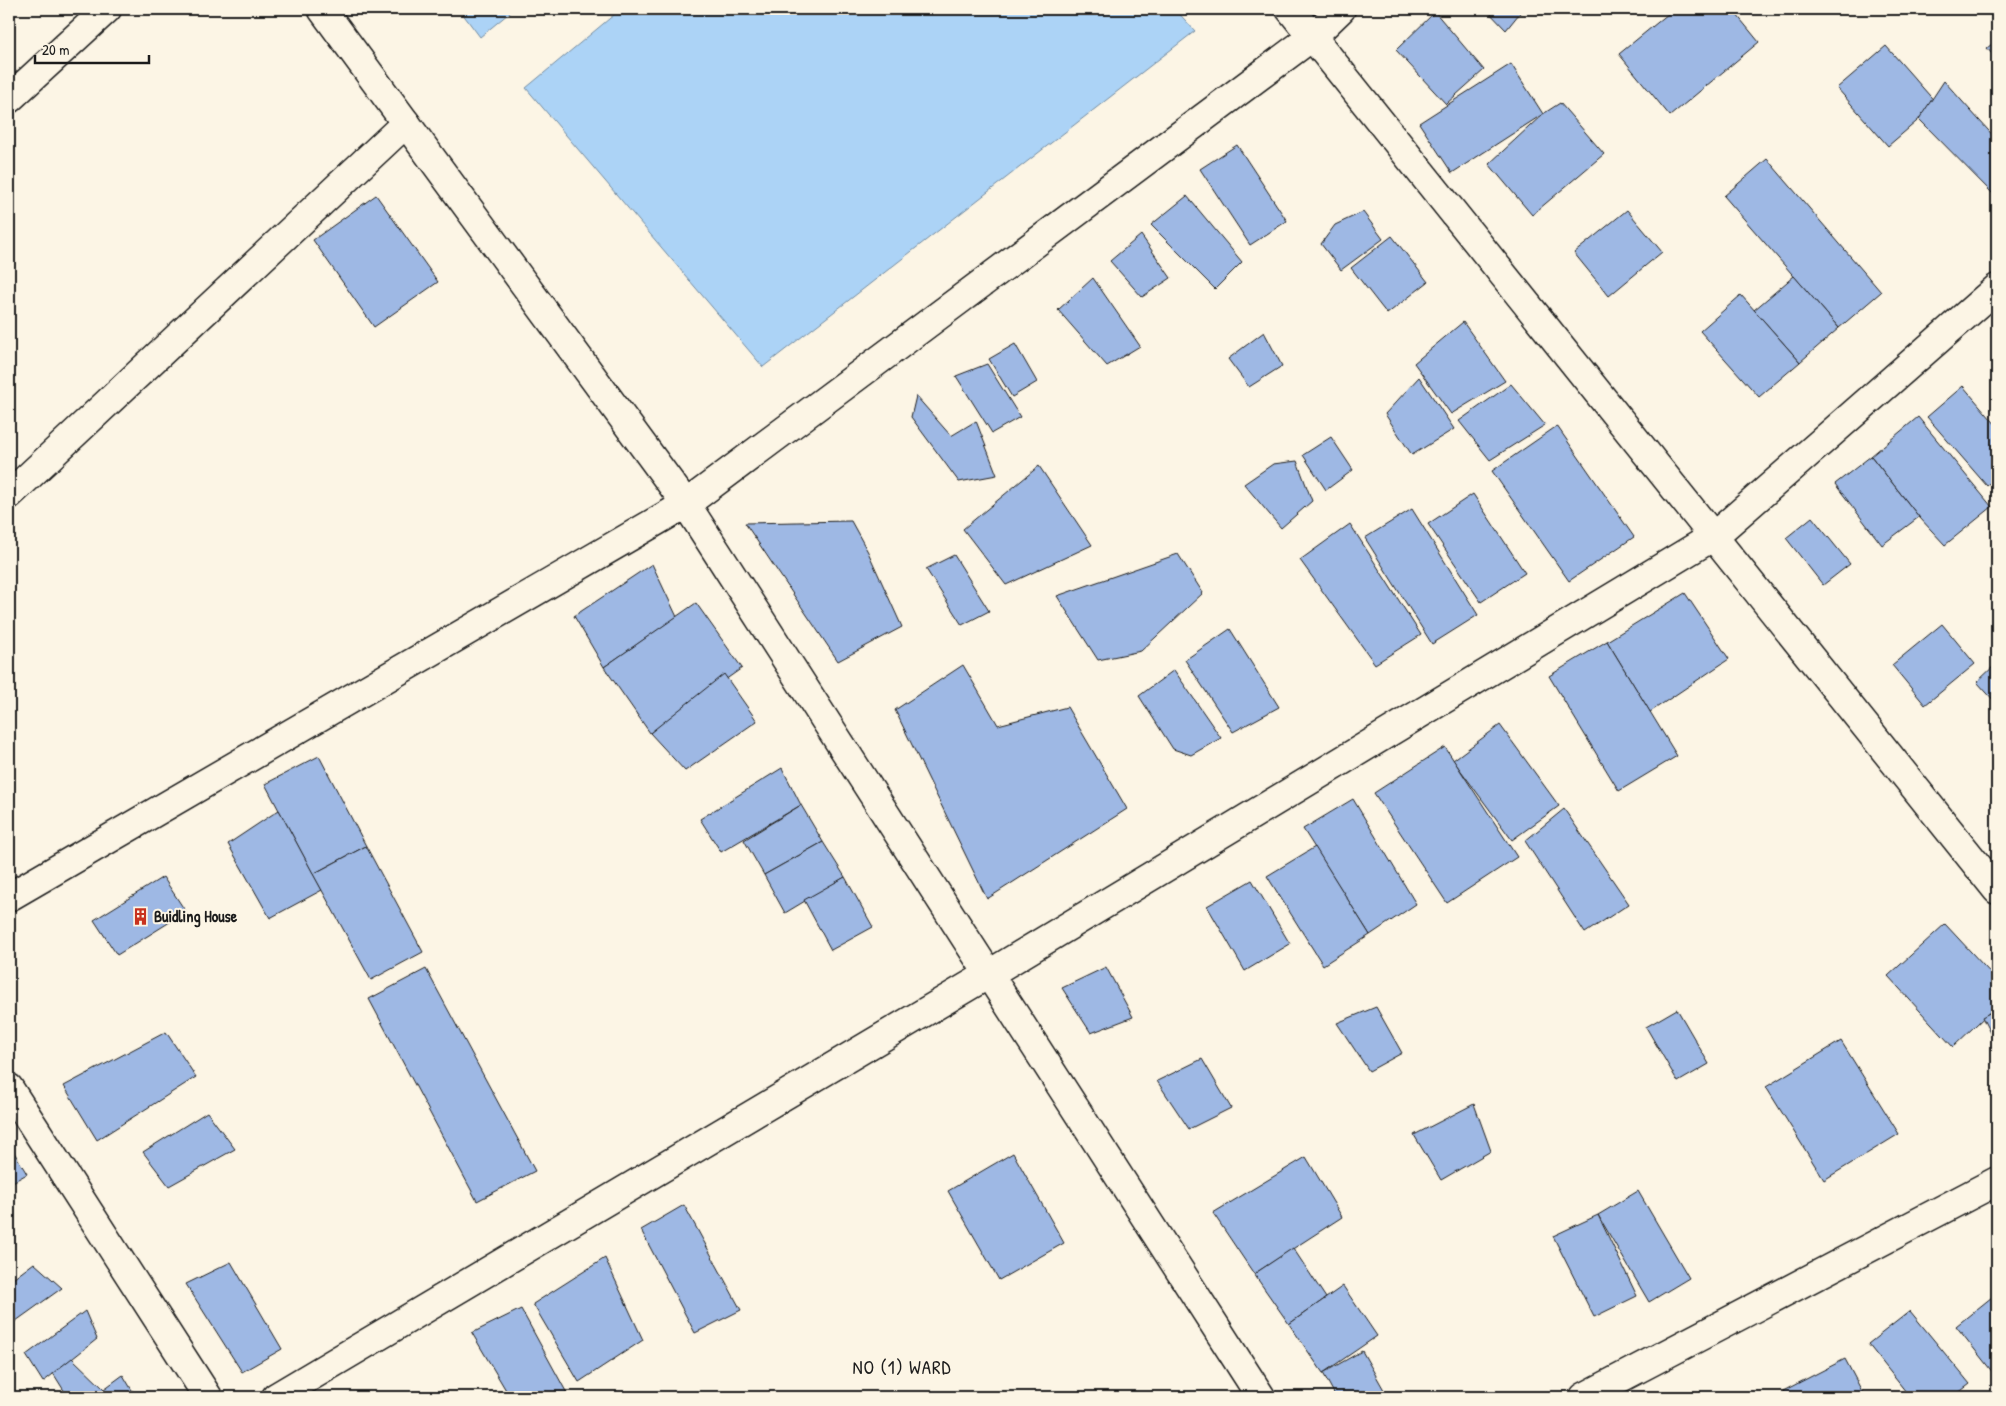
<svg xmlns="http://www.w3.org/2000/svg" width="2006" height="1406" font-family="'Patrick Hand',sans-serif">
  <style>
    .water { fill: #acd3f6; stroke: #728a9f }
    .building { fill: #9eb8e4; stroke: #1c1c1c }
    .lines { fill: none; stroke-linecap: round; stroke-linejoin: round }
    .minor-casing { stroke: #1c1c1c; stroke-width: 31 }
    .minor { stroke: #fcf5e5; stroke-width: 28 }
    .labels { text-anchor: middle; dominant-baseline: central; stroke-width: 4; stroke-linejoin: round; paint-order: stroke }
    .poi-label { font-size: 16px; font-weight: bold; fill: #1c1c1c; stroke: #fcf5e5; text-anchor: start }
    .quarter-label { font-size: 19px; letter-spacing: 1px; fill: #1c1c1c; stroke: #fcf5e5 }
  </style>
  <rect width="100%" height="100%" fill="#fcf5e5"/>
  <filter id="ink" filterUnits="userSpaceOnUse"><feTurbulence type="fractalNoise" baseFrequency=".02" numOctaves="2"/><feDisplacementMap in="SourceGraphic" scale="10" xChannelSelector="R" yChannelSelector="G"/><feConvolveMatrix kernelMatrix="1 2 1 2 8 2 1 2 1" color-interpolation-filters="sRGB"/></filter>
  <g filter="url(#ink)">
    <g class="water">
      <path d="M 459,9 L 514,9 L 480,37 Z"/>
      <path d="M 621,9 L 1175,9 L 1195,31 L 763,367 L 526,88 Z"/>
    </g>
    <g class="building">
      <path d="M 1486,9 L 1523,9 L 1506,30 Z"/>
      <path d="M 1674,9 L 1732,9 L 1759,42 L 1670,116 L 1619,54 Z"/>
      <path d="M 1435,12 L 1484,70 L 1446,104 L 1396,50 Z"/>
      <path d="M 1997,40 L 1997,60 L 1987,48 Z"/>
      <path d="M 1886,46 L 1937,104 L 1888,146 L 1837,88 Z"/>
      <path d="M 1511,64 L 1543,114 L 1452,173 L 1419,123 Z"/>
      <path d="M 1944,81 L 1997,140 L 1997,198 L 1919,119 Z"/>
      <path d="M 1560,103 L 1604,154 L 1532,215 L 1489,164 L 1543,114 Z"/>
      <path d="M 1237,145 L 1287,221 L 1250,245 L 1200,169 Z"/>
      <path d="M 1767,159 L 1881,292 L 1839,328 L 1724,196 Z"/>
      <path d="M 376,195 L 438,282 L 374,327 L 313,240 Z"/>
      <path d="M 1187,196 L 1242,262 L 1215,289 L 1151,225 Z"/>
      <path d="M 1627,210 L 1662,252 L 1609,296 L 1574,253 Z"/>
      <path d="M 1363,212 L 1383,239 L 1341,270 L 1321,244 L 1335,225 Z"/>
      <path d="M 1141,235 L 1171,278 L 1142,297 L 1110,261 Z"/>
      <path d="M 1392,236 L 1428,282 L 1387,314 L 1351,268 Z"/>
      <path d="M 1794,276 L 1839,328 L 1800,362 L 1754,310 Z"/>
      <path d="M 1093,278 L 1140,346 L 1107,366 L 1058,310 Z"/>
      <path d="M 1741,295 L 1800,362 L 1759,397 L 1700,331 Z"/>
      <path d="M 1463,322 L 1505,381 L 1451,414 L 1414,363 Z"/>
      <path d="M 1264,332 L 1282,366 L 1249,387 L 1228,359 Z"/>
      <path d="M 1015,344 L 1037,382 L 1012,397 L 989,359 Z"/>
      <path d="M 987,364 L 1020,417 L 992,433 L 956,376 Z"/>
      <path d="M 1419,377 L 1454,429 L 1412,455 L 1385,414 Z"/>
      <path d="M 1511,384 L 1545,425 L 1490,460 L 1459,421 Z"/>
      <path d="M 1963,386 L 1997,426 L 1997,477 L 1987,486 L 1927,417 Z"/>
      <path d="M 916,396 L 951,436 L 976,421 L 997,475 L 959,482 L 911,417 Z"/>
      <path d="M 1918,417 L 1992,507 L 1945,545 L 1919,517 L 1871,456 Z"/>
      <path d="M 1557,426 L 1634,537 L 1569,581 L 1492,471 Z"/>
      <path d="M 1331,437 L 1353,470 L 1326,490 L 1303,455 Z"/>
      <path d="M 1871,456 L 1919,517 L 1882,545 L 1835,484 Z"/>
      <path d="M 1297,461 L 1312,501 L 1281,528 L 1244,484 L 1273,464 Z"/>
      <path d="M 1039,466 L 1092,545 L 1006,585 L 963,529 Z"/>
      <path d="M 1473,494 L 1525,573 L 1481,602 L 1428,524 Z"/>
      <path d="M 1412,509 L 1478,615 L 1432,644 L 1365,538 Z"/>
      <path d="M 1812,517 L 1850,564 L 1823,585 L 1786,538 Z"/>
      <path d="M 851,521 L 868,552 L 902,627 L 838,661 L 745,523 Z"/>
      <path d="M 1350,524 L 1421,635 L 1375,664 L 1300,560 Z"/>
      <path d="M 1178,554 L 1203,593 L 1141,651 L 1098,660 L 1057,596 Z"/>
      <path d="M 954,555 L 989,611 L 962,625 L 926,569 Z"/>
      <path d="M 652,564 L 677,617 L 604,667 L 574,616 Z"/>
      <path d="M 1685,593 L 1729,659 L 1650,712 L 1607,641 Z"/>
      <path d="M 696,603 L 742,668 L 650,733 L 604,667 Z"/>
      <path d="M 1942,624 L 1975,664 L 1925,705 L 1892,665 Z"/>
      <path d="M 1230,629 L 1279,707 L 1233,732 L 1185,660 Z"/>
      <path d="M 1607,641 L 1677,756 L 1619,791 L 1549,676 Z"/>
      <path d="M 1997,663 L 1997,704 L 1977,682 Z"/>
      <path d="M 963,665 L 998,725 L 1067,707 L 1127,809 L 987,899 L 895,710 Z"/>
      <path d="M 1174,670 L 1221,738 L 1191,755 L 1173,749 L 1139,696 Z"/>
      <path d="M 724,674 L 757,721 L 685,771 L 650,733 Z"/>
      <path d="M 1500,725 L 1559,806 L 1512,840 L 1453,760 Z"/>
      <path d="M 1445,747 L 1517,857 L 1447,903 L 1374,793 Z"/>
      <path d="M 319,756 L 366,846 L 313,874 L 265,784 Z"/>
      <path d="M 782,768 L 801,805 L 721,852 L 700,819 Z"/>
      <path d="M 1353,799 L 1416,904 L 1370,935 L 1303,829 Z"/>
      <path d="M 801,805 L 823,842 L 764,875 L 744,840 Z"/>
      <path d="M 1564,809 L 1629,904 L 1585,933 L 1525,841 Z"/>
      <path d="M 279,810 L 322,890 L 270,918 L 228,844 Z"/>
      <path d="M 823,842 L 845,877 L 785,913 L 764,875 Z"/>
      <path d="M 366,846 L 423,952 L 371,980 L 313,874 Z"/>
      <path d="M 1315,847 L 1370,935 L 1323,965 L 1267,876 Z"/>
      <path d="M 163,877 L 186,912 L 117,955 L 94,920 Z"/>
      <path d="M 845,877 L 873,927 L 831,950 L 804,900 Z"/>
      <path d="M 1252,880 L 1290,944 L 1245,971 L 1207,906 Z"/>
      <path d="M 1945,924 L 1997,980 L 1997,1005 L 1953,1047 L 1888,976 Z"/>
      <path d="M 1106,967 L 1133,1017 L 1091,1033 L 1062,988 Z"/>
      <path d="M 426,969 L 535,1171 L 477,1201 L 369,999 Z"/>
      <path d="M 1376,1007 L 1402,1053 L 1369,1071 L 1337,1023 Z"/>
      <path d="M 1677,1009 L 1709,1064 L 1678,1082 L 1646,1027 Z"/>
      <path d="M 1997,1009 L 1997,1047 L 1982,1017 Z"/>
      <path d="M 166,1032 L 196,1077 L 97,1140 L 64,1086 Z"/>
      <path d="M 1841,1041 L 1899,1134 L 1824,1180 L 1766,1087 Z"/>
      <path d="M 1202,1059 L 1231,1108 L 1189,1129 L 1157,1081 Z"/>
      <path d="M 1474,1104 L 1491,1151 L 1441,1180 L 1414,1135 Z"/>
      <path d="M 207,1112 L 235,1149 L 169,1186 L 143,1152 Z"/>
      <path d="M 9,1144 L 27,1174 L 9,1184 Z"/>
      <path d="M 1013,1153 L 1064,1243 L 999,1280 L 948,1191 Z"/>
      <path d="M 1306,1157 L 1342,1217 L 1254,1274 L 1213,1213 Z"/>
      <path d="M 1638,1191 L 1689,1278 L 1649,1302 L 1598,1215 Z"/>
      <path d="M 684,1205 L 741,1310 L 695,1333 L 641,1230 Z"/>
      <path d="M 1598,1215 L 1637,1296 L 1594,1317 L 1553,1236 Z"/>
      <path d="M 1293,1248 L 1326,1298 L 1289,1324 L 1254,1274 Z"/>
      <path d="M 605,1258 L 643,1340 L 579,1382 L 533,1304 Z"/>
      <path d="M 231,1262 L 282,1349 L 242,1372 L 186,1284 Z"/>
      <path d="M 34,1263 L 62,1288 L 9,1326 L 9,1282 Z"/>
      <path d="M 1343,1286 L 1377,1336 L 1323,1373 L 1289,1324 Z"/>
      <path d="M 1997,1293 L 1997,1372 L 1994,1374 L 1956,1326 Z"/>
      <path d="M 521,1309 L 569,1397 L 510,1397 L 472,1333 Z"/>
      <path d="M 85,1311 L 97,1339 L 43,1382 L 26,1355 Z"/>
      <path d="M 1910,1311 L 1970,1384 L 1953,1397 L 1910,1397 L 1868,1344 Z"/>
      <path d="M 1362,1351 L 1388,1397 L 1336,1397 L 1323,1373 Z"/>
      <path d="M 72,1358 L 104,1389 L 123,1375 L 136,1397 L 68,1397 L 53,1373 Z"/>
      <path d="M 1845,1359 L 1865,1397 L 1786,1397 L 1783,1391 Z"/>
    </g>
    <g class="lines">
      <defs>
        <g id="minor">
          <path d="M 322,9 L 686,504 L 1261,1397"/>
          <path d="M 1290,9 L 1997,890"/>
          <path d="M 9,99 L 107,9"/>
          <path d="M 9,495 L 406,123"/>
          <path d="M 9,897 L 686,504 L 1313,36 L 1341,9"/>
          <path d="M 9,1088 L 208,1397"/>
          <path d="M 276,1397 L 989,974 L 1714,536 L 1997,288"/>
          <path d="M 1584,1397 L 1997,1181"/>
        </g>
      </defs>
      <use href="#minor" class="minor-casing"/>
      <use href="#minor" class="minor"/>
    </g>
  </g>
  <defs>
    <symbol id="building-bare" viewBox="-9 -9 18 18"><path d="M-4-6H4V6H1V3H-1V6H-4ZM-2.5-4.3h1.7v1.8h-1.7ZM.8-4.3h1.7v1.8H.8ZM-2.5-1h1.7V.8h-1.7ZM.8-1h1.7V.8H.8Z" fill="#c8321e" stroke="#fcf5e5" stroke-width="2.5" paint-order="stroke"/></symbol>
  </defs>
  <g fill-rule="evenodd">
    <use href="#building-bare" x="128" y="904" width="25" height="25"/>
  </g>
  <g class="labels">
    <g class="poi-label">
      <text x="154" y="916">Buidling House</text>
    </g>
    <g class="quarter-label">
      <text x="902" y="1367">NO (1) WARD</text>
    </g>
  </g>
  <rect width="2006" height="1406" fill="none" stroke="#fcf5e5" stroke-width="30"/>
  <rect x="15" y="15" width="1976" height="1376" fill="none" stroke="#1c1c1c" stroke-width="2" filter="url(#ink)"/>
  <path d="M35 55v8h114v-8" fill="none" stroke="#1c1c1c" stroke-width="2.5"/>
  <text x="42" y="55" font-size="15" fill="#1c1c1c" stroke="#fcf5e5" stroke-width="4" paint-order="stroke">20 m</text>
</svg>
